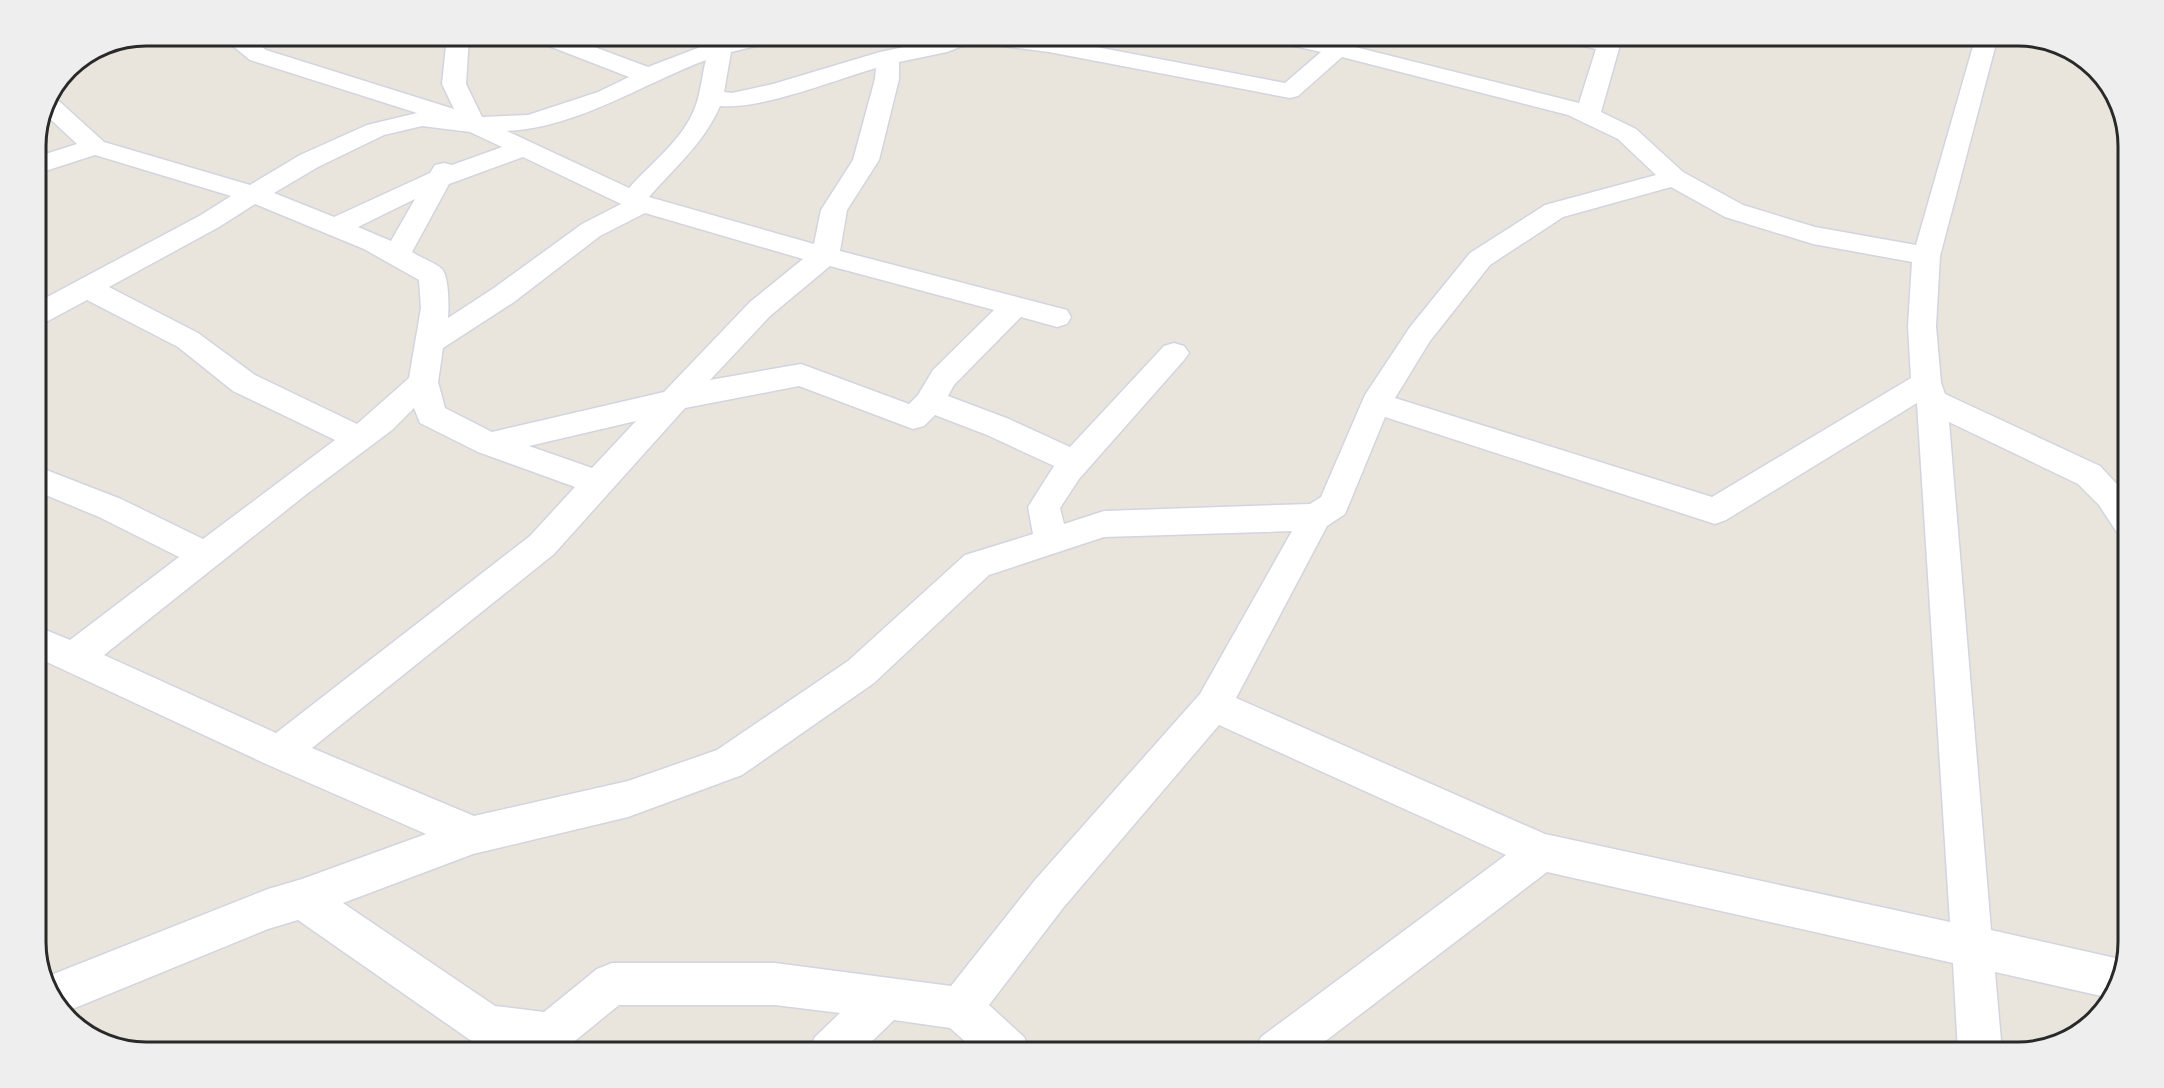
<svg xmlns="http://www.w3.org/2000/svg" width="2164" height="1088" font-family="Poppins,sans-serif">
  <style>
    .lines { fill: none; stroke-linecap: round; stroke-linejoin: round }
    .minor-casing { stroke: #d2d4e0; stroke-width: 3 }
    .minor { fill: #fff; fill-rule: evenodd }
    .rim { fill: none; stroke: #292929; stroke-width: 3 }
  </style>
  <rect width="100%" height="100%" fill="#eae5dc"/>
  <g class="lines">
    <defs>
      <path id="minor" d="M 221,36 L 247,36 L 266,50 L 454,109 L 442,84 L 447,36 L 469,36 L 466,84 L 482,117 L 528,115 L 598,92 L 629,77 L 536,41 L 533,36 L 565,36 L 648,67 L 711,43 L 716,36 L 780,36 L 777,41 L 731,52 L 724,92 L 732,93 L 773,84 L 880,52 L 933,41 L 946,36 L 1049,38 L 1285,83 L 1321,52 L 1272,41 L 1269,36 L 1311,36 L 1579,103 L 1596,49 L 1561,41 L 1558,36 L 1600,36 L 1617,40 L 1620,45 L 1601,112 L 1636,129 L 1683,172 L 1743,205 L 1815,227 L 1916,245 L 1976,36 L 1998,36 L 1940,256 L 1936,326 L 1941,383 L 1945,394 L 2100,466 L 2128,496 L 2128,535 L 2116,531 L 2099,505 L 2078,484 L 1949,422 L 1991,930 L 2124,960 L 2117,990 L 2110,998 L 1995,972 L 2002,1052 L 1958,1052 L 1953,963 L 1547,872 L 1311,1052 L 1254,1052 L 1261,1037 L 1506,855 L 1219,725 L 1063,908 L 989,1005 L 1024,1037 L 1031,1052 L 977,1052 L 950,1028 L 894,1020 L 861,1052 L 808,1052 L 815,1037 L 840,1013 L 775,1005 L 619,1005 L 565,1049 C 543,1058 495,1051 473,1042 L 298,920 L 268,929 L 65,1012 L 55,1003 L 46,977 L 268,889 L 302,879 L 426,834 L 266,764 L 36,657 L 36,626 L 70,640 L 179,557 L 99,517 L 36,491 L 36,466 L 121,499 L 203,539 L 335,440 L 233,391 L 178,347 L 87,300 L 46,322 L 36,325 L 36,303 L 201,215 L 231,196 L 95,155 L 36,174 L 36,157 L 77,144 L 47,116 L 54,100 L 60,102 L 104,142 L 250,185 L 300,155 L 367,125 L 417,113 L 250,60 ZM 972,42 L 1049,52 L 1290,98 L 1298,96 L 1342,57 L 1568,115 L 1618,139 L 1656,175 L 1545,205 L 1470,253 L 1410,327 L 1365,395 L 1321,497 L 1310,504 L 1104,511 L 1064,524 L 1060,508 L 1079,479 L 1184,360 L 1189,353 L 1184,346 L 1174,343 L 1164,346 L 1070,447 L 1009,419 L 948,396 L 954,385 L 1021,317 L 1057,327 L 1067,324 L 1071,317 L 1067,310 L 840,251 L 847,210 L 879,160 L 899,79 L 899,62 L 947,52 ZM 706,60 C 702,75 701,91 696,105 C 684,139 653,161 629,188 L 507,131 C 579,127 640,85 706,60 ZM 876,68 L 875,79 L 853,160 L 821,210 L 814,244 L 649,197 C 675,167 704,143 720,106 C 760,110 835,80 876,68 ZM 422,126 L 470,132 L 502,147 L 452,165 L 444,163 L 435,165 L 430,173 L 334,217 L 274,193 L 318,167 L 384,135 ZM 523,157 L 621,204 L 582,224 L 494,288 L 448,318 C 449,307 449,277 442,269 C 434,262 421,258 412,252 L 449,184 ZM 1671,187 L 1725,217 L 1813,244 L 1912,262 L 1908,326 L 1911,378 L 1712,497 L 1395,398 L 1430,341 L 1490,265 L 1563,217 ZM 415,199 L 391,241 L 358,227 ZM 255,204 L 364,249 L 419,280 L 421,308 L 409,378 L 357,424 L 255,375 L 198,333 L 109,287 L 219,227 ZM 645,213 L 803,259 L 750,302 L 664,392 L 492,432 L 445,408 L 438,382 L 443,348 L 514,302 L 600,236 ZM 830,266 L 994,310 L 933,370 L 918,395 L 909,404 L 801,364 L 710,380 L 770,316 ZM 799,386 L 913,429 L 924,426 L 935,415 L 987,435 L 1054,466 L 1028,507 L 1033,534 L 965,555 L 848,661 L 717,750 L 628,781 L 474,816 L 312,748 L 554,554 L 685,408 ZM 1917,403 L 1950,922 L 1545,834 L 1236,698 L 1327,526 L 1345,514 L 1385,417 L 1715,524 L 1726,520 ZM 414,408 L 420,423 L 478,452 L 575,487 L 530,536 L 276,733 L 104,655 L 308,493 L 392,430 ZM 636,421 L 592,468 L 529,446 ZM 1292,531 L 1200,694 L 1035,880 L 951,986 L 775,963 L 612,963 L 597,969 L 544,1012 L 495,1006 L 343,903 L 473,854 L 628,817 L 742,775 L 874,683 L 989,575 L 1104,537 Z"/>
    </defs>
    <use href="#minor" class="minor-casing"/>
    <use href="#minor" class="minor"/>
  </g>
  <path d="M0 0H2164V1088H0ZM146 46H2018A100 100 0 0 1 2118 146V942A100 100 0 0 1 2018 1042H146A100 100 0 0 1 46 942V146A100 100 0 0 1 146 46Z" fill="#eee" fill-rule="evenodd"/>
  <path class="rim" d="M146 46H2018A100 100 0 0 1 2118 146V942A100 100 0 0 1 2018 1042H146A100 100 0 0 1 46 942V146A100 100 0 0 1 146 46Z"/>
</svg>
